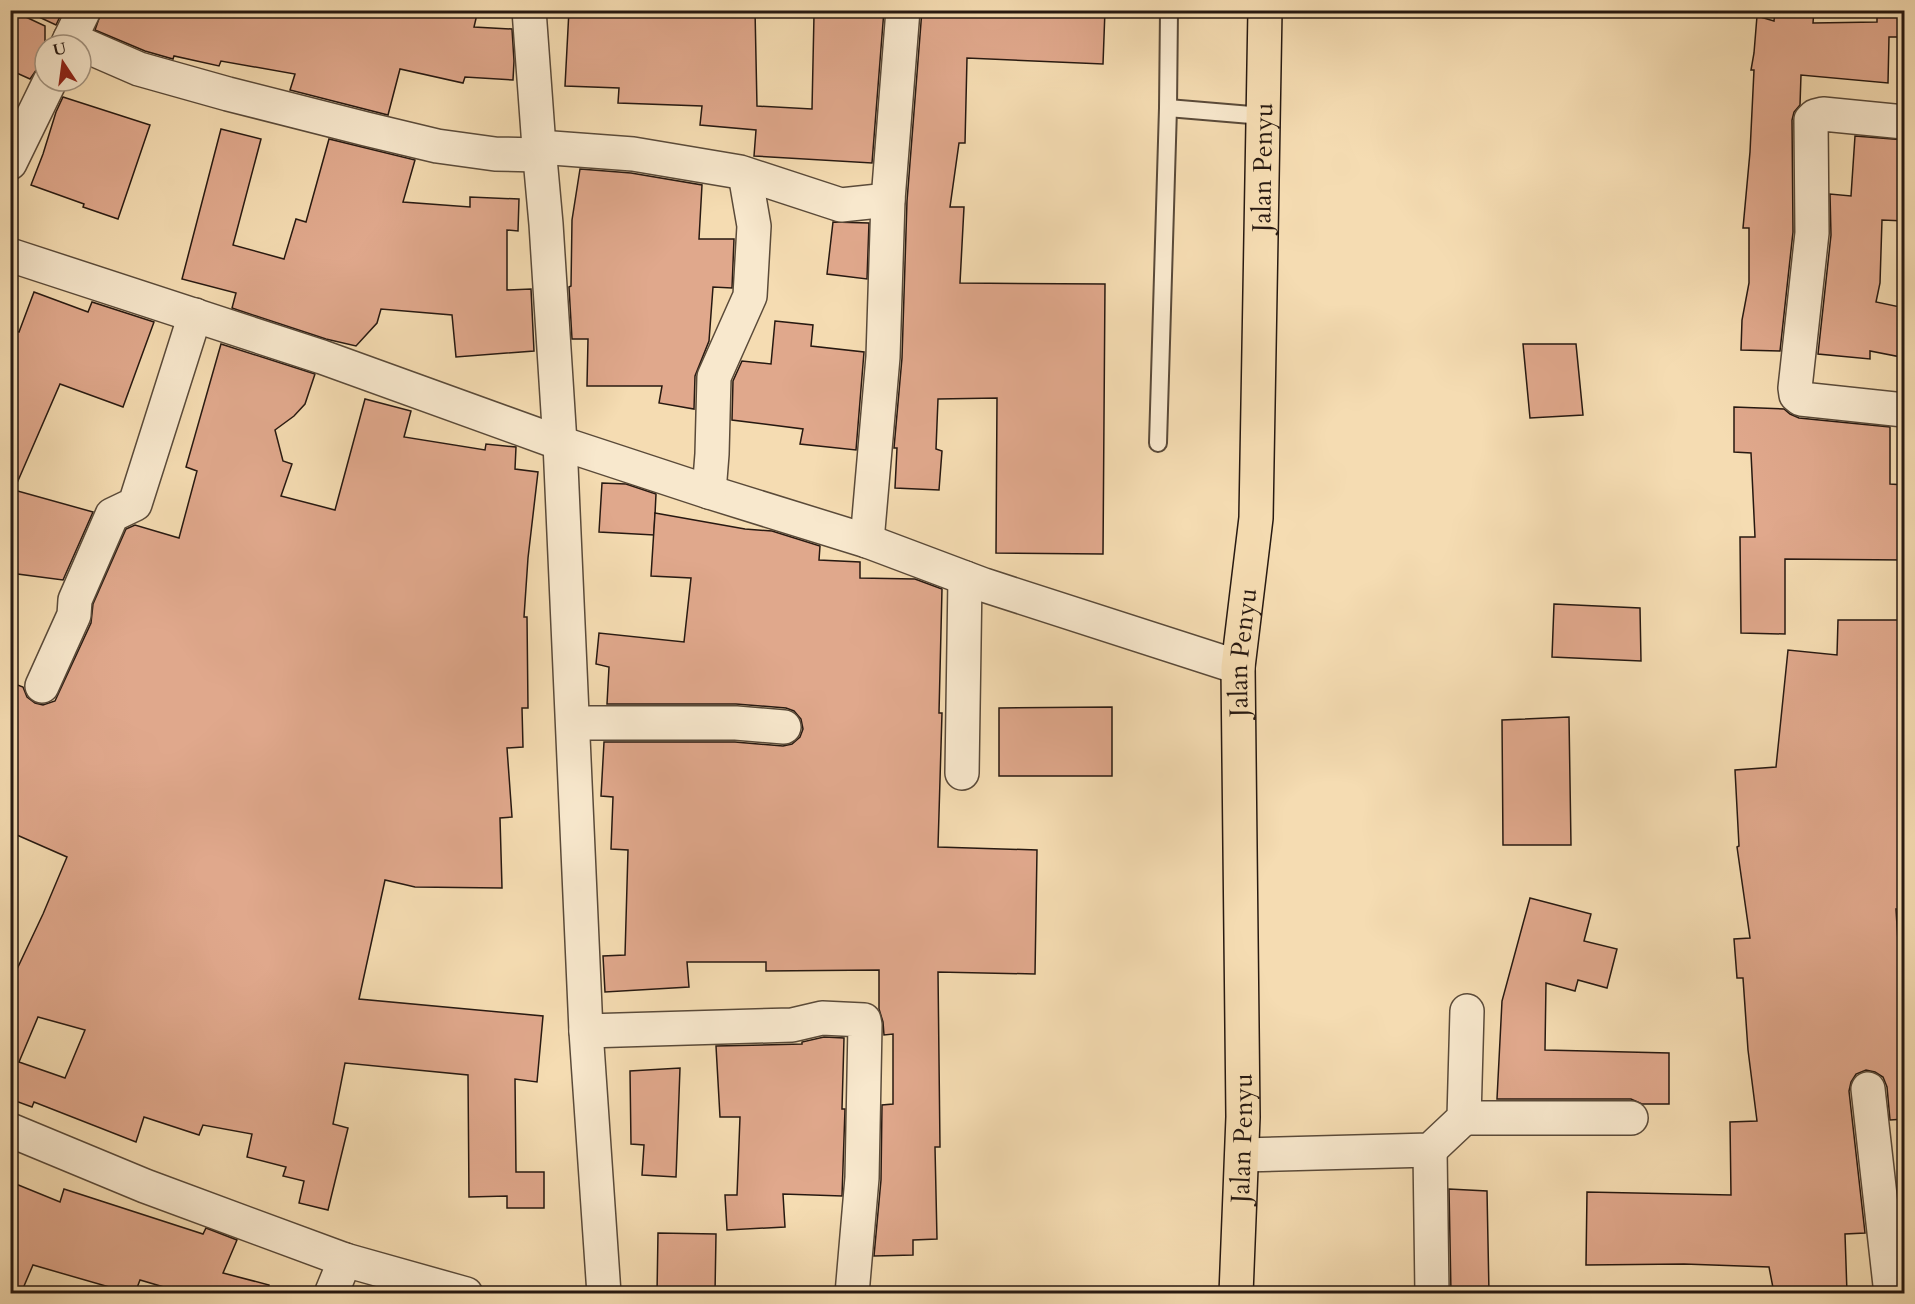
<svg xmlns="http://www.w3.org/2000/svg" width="1915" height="1304" font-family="Cardo,serif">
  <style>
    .building { fill: #e0a88c; stroke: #271911; stroke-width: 1.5; fill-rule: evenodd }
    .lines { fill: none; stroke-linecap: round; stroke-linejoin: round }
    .service-casing { stroke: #5a4a39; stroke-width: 20 }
    .minor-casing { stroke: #5a4a39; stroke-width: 36 }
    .trunk-casing { stroke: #271911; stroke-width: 36 }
    .service { stroke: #f8e8cd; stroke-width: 16 }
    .minor { stroke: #f8e8cd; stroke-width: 33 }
    .trunk { stroke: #f5dcb2; stroke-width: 33 }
    .labels { text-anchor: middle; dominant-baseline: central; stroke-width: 6; stroke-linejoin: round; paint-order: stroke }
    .street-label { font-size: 26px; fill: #271911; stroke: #f8e8cd }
  </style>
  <rect width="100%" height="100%" fill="#f5dcb2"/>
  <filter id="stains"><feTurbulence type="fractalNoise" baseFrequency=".00333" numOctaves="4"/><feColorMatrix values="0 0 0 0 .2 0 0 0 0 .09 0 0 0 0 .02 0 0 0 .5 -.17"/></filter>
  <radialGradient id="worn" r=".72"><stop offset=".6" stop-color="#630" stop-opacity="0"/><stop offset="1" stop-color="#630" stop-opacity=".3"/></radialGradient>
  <g class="building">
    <path d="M 11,10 L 45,26 L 45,63 L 39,66 L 30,79 L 10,70 Z"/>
    <path d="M 24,10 L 63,10 L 56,25 Z"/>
    <path d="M 102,10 L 478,10 L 474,27 L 512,29 L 514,61 L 513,80 L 465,77 L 463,83 L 400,69 L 388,115 L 290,90 L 295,74 L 221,61 L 219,66 L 174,56 L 173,59 L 145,51 L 95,30 Z"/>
    <path d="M 569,10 L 755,10 L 757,106 L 812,109 L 814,15 L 847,16 L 847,10 L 884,10 L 872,163 L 754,156 L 756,130 L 700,125 L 702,106 L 618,103 L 619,88 L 565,86 Z"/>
    <path d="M 922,10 L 1105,10 L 1103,64 L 967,58 L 965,143 L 959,143 L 950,207 L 964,207 L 960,283 L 1105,284 L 1103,554 L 996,553 L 997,398 L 938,399 L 936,449 L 942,451 L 939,490 L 895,488 L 897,448 L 894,448 L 902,358 L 907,201 Z"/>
    <path d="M 1775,10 L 1814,10 L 1813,23 L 1877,22 L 1877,10 L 1905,10 L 1905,37 L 1889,37 L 1888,83 L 1801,75 L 1800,105 L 1794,112 L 1792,120 L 1793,232 L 1780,351 L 1741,350 L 1742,320 L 1749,283 L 1749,228 L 1743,228 L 1750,152 L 1754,70 L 1751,70 L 1754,53 L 1757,16 L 1774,21 Z"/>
    <path d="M 63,97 L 150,125 L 118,219 L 83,207 L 84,204 L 31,185 L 43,154 L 56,112 Z"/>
    <path d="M 221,129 L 261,139 L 233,245 L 284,259 L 296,219 L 306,222 L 329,139 L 415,160 L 403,202 L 470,207 L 470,197 L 519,199 L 518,231 L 507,230 L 507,290 L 531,289 L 534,351 L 456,357 L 452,315 L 381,309 L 377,323 L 356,346 L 326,339 L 232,308 L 236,293 L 182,279 Z"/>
    <path d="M 1855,136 L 1905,140 L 1905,221 L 1882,220 L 1880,283 L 1876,302 L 1905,308 L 1905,337 L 1901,357 L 1870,351 L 1870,359 L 1818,354 L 1831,235 L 1830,194 L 1851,196 Z"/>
    <path d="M 580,169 L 631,173 L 702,185 L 699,239 L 734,239 L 732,288 L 713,287 L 709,341 L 695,376 L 694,409 L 659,403 L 662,386 L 587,386 L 588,339 L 572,339 L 569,287 L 571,286 L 572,220 Z"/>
    <path d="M 833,222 L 869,223 L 867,279 L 827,274 Z"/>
    <path d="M 34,292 L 88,312 L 92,302 L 154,322 L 123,407 L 60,384 L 14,490 L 93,512 L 63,580 L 10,573 L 10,329 L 19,332 Z"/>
    <path d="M 775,321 L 813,325 L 811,346 L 864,352 L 856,450 L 800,444 L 803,429 L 732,420 L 733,381 L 742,361 L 771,364 Z"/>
    <path d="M 221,344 L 315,374 L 305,404 L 294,416 L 275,430 L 283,461 L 292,464 L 281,496 L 335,510 L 365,399 L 411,411 L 404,437 L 485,450 L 486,444 L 516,447 L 515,469 L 538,472 L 528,558 L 524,617 L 527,617 L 528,708 L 522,708 L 523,747 L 507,748 L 512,817 L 500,818 L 502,888 L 415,887 L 385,880 L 359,999 L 543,1016 L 537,1082 L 515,1079 L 516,1172 L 544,1172 L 544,1208 L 507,1208 L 507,1196 L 469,1197 L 468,1075 L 345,1063 L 333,1124 L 348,1128 L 328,1210 L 299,1203 L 304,1181 L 283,1176 L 286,1167 L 247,1157 L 252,1134 L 203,1125 L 199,1135 L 144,1117 L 136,1142 L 34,1102 L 32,1107 L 10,1099 L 10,984 L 43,914 L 67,857 L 10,832 L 10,682 L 23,687 L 27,697 L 35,703 L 43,705 L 55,701 L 91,623 L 93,604 L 126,529 L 135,525 L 179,538 L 197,471 L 186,467 ZM 38,1017 L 85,1030 L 65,1078 L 19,1062 Z"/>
    <path d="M 1523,344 L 1576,344 L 1583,415 L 1530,418 Z"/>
    <path d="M 1734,407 L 1784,409 L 1790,414 L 1799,418 L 1890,427 L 1890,484 L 1905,485 L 1905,560 L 1785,559 L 1785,634 L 1741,633 L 1740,537 L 1755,537 L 1751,453 L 1734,452 Z"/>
    <path d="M 602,483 L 626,484 L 656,494 L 654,535 L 599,532 Z"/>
    <path d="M 655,513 L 745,529 L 772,531 L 820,546 L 819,560 L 860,562 L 860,578 L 915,579 L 942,589 L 939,713 L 942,713 L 938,847 L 1037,850 L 1035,974 L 938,972 L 940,1147 L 935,1147 L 937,1239 L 913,1240 L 913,1255 L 874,1256 L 881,1180 L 882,1105 L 893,1104 L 893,1034 L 884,1035 L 883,1022 L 879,1009 L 879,970 L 766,971 L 766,962 L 687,962 L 689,987 L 605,992 L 603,956 L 625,955 L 628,850 L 611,849 L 613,797 L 601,796 L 604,742 L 735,742 L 783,746 L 792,744 L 800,737 L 803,729 L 801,719 L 794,711 L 786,708 L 736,704 L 607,704 L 609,667 L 596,664 L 599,633 L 684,642 L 691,578 L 651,576 Z"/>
    <path d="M 1554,604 L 1640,608 L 1641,661 L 1552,657 Z"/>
    <path d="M 1838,620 L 1905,620 L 1905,909 L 1896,909 L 1900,974 L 1905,973 L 1905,1119 L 1890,1120 L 1887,1087 L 1883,1077 L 1875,1072 L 1866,1070 L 1856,1074 L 1851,1082 L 1849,1091 L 1865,1233 L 1845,1234 L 1847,1293 L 1774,1293 L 1769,1267 L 1684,1264 L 1586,1265 L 1587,1192 L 1731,1195 L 1730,1122 L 1757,1121 L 1748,1050 L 1743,978 L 1737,978 L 1734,939 L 1750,938 L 1737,847 L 1739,846 L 1735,770 L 1776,767 L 1788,650 L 1837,655 Z"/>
    <path d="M 1112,707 L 1112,776 L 999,776 L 999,708 Z"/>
    <path d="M 1569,717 L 1571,845 L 1503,845 L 1502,720 Z"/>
    <path d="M 1530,898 L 1591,914 L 1584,941 L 1617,949 L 1607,988 L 1578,980 L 1575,991 L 1546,983 L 1545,1050 L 1669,1053 L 1669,1104 L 1642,1104 L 1631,1099 L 1497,1099 L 1502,1001 Z"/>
    <path d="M 824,1037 L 844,1038 L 842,1109 L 845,1109 L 842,1196 L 783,1194 L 785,1227 L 727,1230 L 725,1195 L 737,1195 L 740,1117 L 720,1117 L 716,1046 L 802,1044 L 802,1042 Z"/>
    <path d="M 680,1068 L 676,1177 L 642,1175 L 644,1145 L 631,1144 L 630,1071 Z"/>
    <path d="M 11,1182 L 60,1202 L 64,1189 L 203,1234 L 206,1228 L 237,1240 L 223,1273 L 269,1285 L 268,1293 L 184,1293 L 140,1280 L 135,1293 L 130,1293 L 33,1265 L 21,1293 L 11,1293 Z"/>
    <path d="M 1449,1189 L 1487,1191 L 1489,1293 L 1451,1293 Z"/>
    <path d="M 658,1233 L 716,1234 L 715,1293 L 657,1293 Z"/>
  </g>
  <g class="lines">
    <defs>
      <g id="service">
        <path d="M 1168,108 L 1263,116"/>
        <path d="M 1158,443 L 1168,108 L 1169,10"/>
      </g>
      <g id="minor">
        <path d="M 529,10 L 539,147 L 546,224 L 560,443 L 586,1031 L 604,1294"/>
        <path d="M 70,39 L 139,69 L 228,94 L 366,129 L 437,146 L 495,154 L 539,155"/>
        <path d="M 67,45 L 84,10"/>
        <path d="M 1904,122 L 1823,114 L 1815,116 L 1811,120 L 1812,233 L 1795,388 L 1796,395 L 1801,399 L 1904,410"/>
        <path d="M 539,147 L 633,154 L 740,172 L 841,205 L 888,200"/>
        <path d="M 10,163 L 50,81"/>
        <path d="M 10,255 L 322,357 L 560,443 L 709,492 L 867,541 L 984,585 L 1238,667"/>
        <path d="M 709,492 L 712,454 L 714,377 L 750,296 L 754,226 L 745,174"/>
        <path d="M 867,541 L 883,357 L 888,200 L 903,10"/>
        <path d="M 42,686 L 74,615 L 75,600 L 112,515 L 135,504 L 195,315"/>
        <path d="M 573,723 L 736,723 L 784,727"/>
        <path d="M 962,773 L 965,578"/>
        <path d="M 586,1031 L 792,1025 L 822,1018 L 864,1020 L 865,1025 L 862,1178 L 852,1294"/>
        <path d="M 1868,1089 L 1891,1294"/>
        <path d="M 1464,1118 L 1631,1118"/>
        <path d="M 10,1130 L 145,1186 L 345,1260 L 466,1294"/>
        <path d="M 1430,1150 L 1432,1294"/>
        <path d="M 1242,1155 L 1430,1150 L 1464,1118 L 1467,1011"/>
        <path d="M 331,1294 L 345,1260"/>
      </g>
      <g id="trunk">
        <path id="s1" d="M 1236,1294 L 1243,1117 L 1238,667 L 1256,518 L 1265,10"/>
      </g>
    </defs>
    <use href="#service" class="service-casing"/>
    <use href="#minor" class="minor-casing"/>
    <use href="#trunk" class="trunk-casing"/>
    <use href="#service" class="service"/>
    <use href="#minor" class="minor"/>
    <use href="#trunk" class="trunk"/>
  </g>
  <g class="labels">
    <g class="street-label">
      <text stroke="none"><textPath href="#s1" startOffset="1128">Jalan Penyu</textPath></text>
      <text stroke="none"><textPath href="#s1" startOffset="642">Jalan Penyu</textPath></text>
      <text stroke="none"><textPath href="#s1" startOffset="156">Jalan Penyu</textPath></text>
    </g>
  </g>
  <rect width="1915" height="1304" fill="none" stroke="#f5dcb2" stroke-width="36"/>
  <rect x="12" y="12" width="1891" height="1280" fill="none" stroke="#271911" stroke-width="3"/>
  <rect x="18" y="18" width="1879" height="1268" fill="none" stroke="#271911" stroke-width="1.5"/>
  <g transform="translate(63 63) rotate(347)"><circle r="28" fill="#f8e8cd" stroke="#a49582" stroke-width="1.5"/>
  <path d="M0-4.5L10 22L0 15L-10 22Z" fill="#8f2418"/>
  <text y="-9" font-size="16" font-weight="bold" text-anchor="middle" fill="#271911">U</text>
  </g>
  <rect width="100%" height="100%" filter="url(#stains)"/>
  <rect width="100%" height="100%" fill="url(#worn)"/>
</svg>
